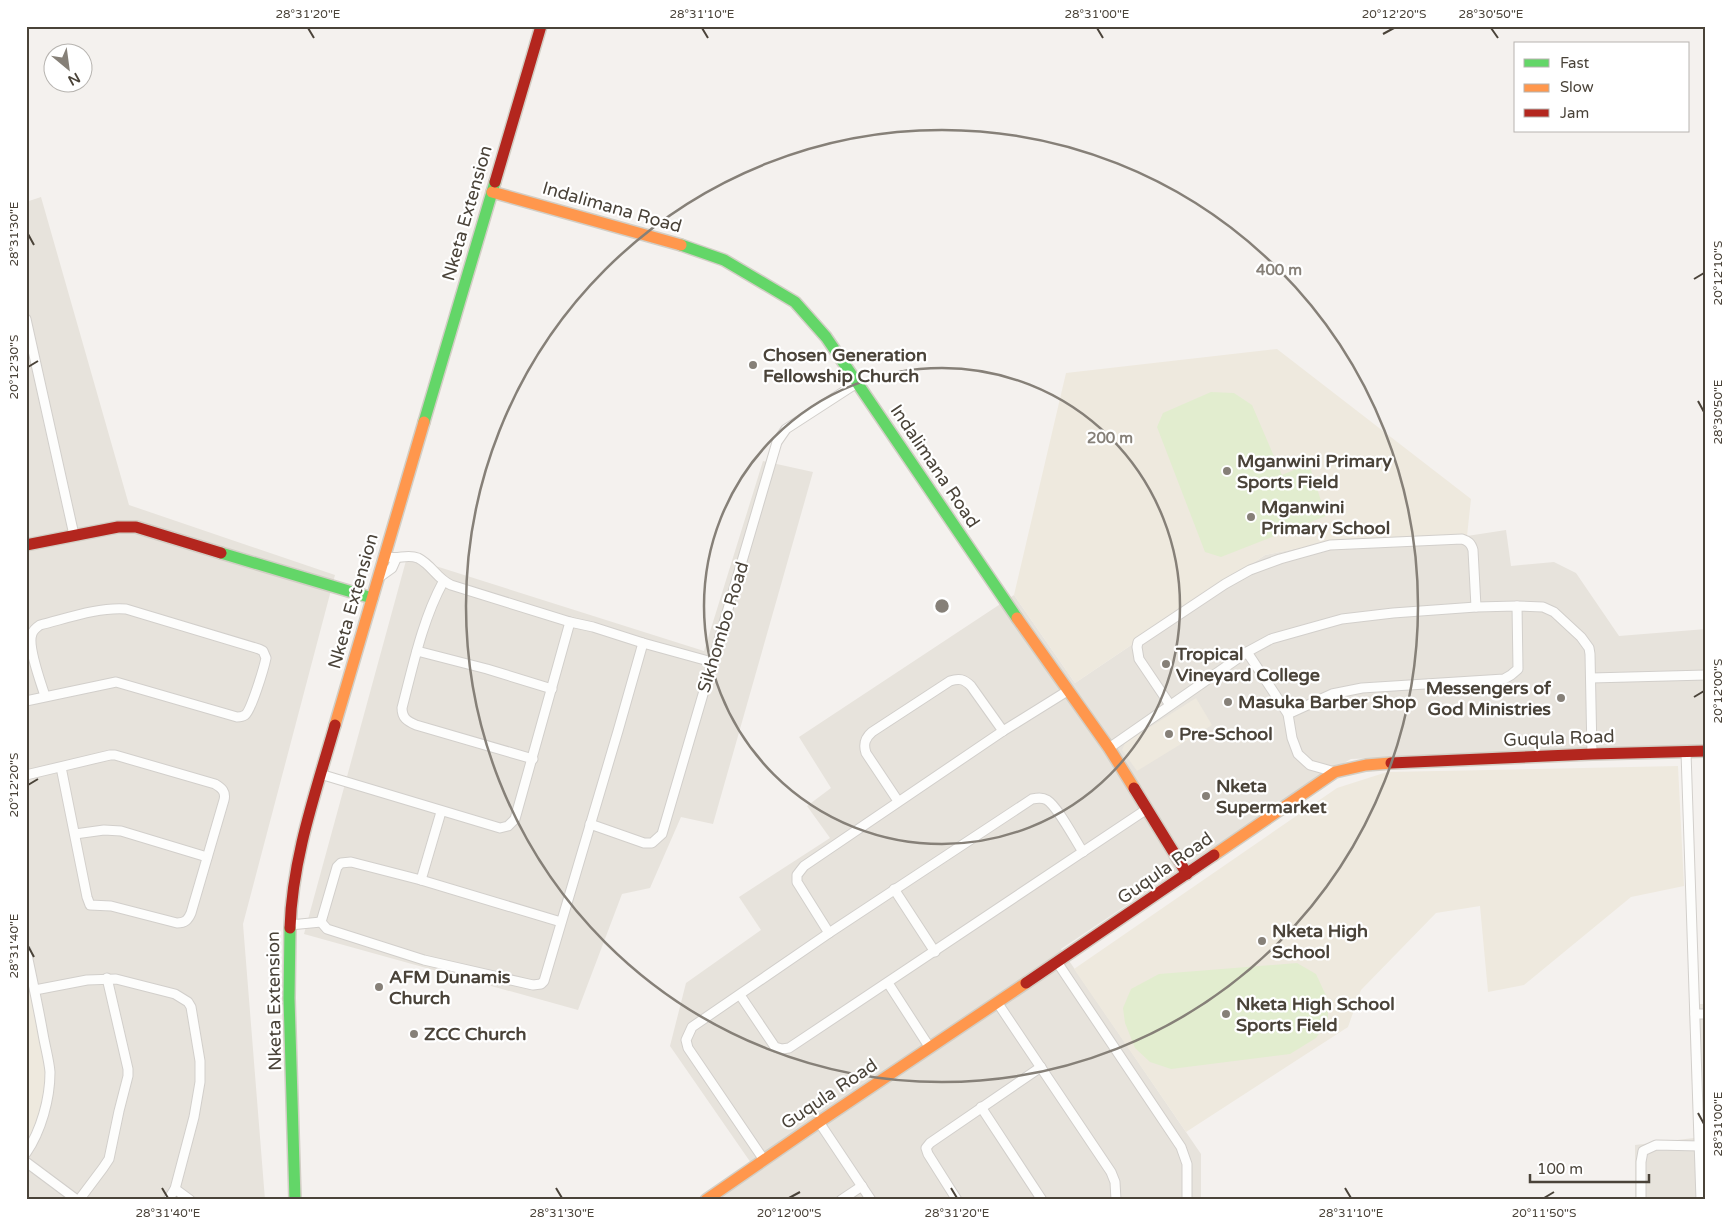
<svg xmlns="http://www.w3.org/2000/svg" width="1732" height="1226" font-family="'Varela Round',sans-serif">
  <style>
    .residential { fill: #e7e3dc }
    .education { fill: #eee9de }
    .green { fill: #e2edcf }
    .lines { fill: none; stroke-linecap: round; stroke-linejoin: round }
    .street-casing { stroke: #d2cfcb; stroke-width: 11 }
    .fast-casing { stroke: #d2cec5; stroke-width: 14 }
    .slow-casing { stroke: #d2cec5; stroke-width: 14 }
    .jam-casing { stroke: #d2cec5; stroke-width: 14 }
    .street { stroke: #fdfdfc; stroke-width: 9 }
    .fast { stroke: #63d668; stroke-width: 11 }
    .slow { stroke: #ff974d; stroke-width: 11 }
    .jam { stroke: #b3261e; stroke-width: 11 }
    .ticks { fill: none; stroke: #4a4339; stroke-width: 2 }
    .ring { fill: none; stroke: #868078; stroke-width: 2.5 }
    .poi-dot { fill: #868078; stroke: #fff; stroke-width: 2 }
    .labels { text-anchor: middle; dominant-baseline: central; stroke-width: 4.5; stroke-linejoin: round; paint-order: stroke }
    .street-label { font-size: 18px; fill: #4a4339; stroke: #fff }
    .poi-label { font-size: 18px; font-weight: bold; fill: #4a4339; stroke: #fff; text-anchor: start }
    .centre { fill: #868078; stroke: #fff; stroke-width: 2.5 }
    .ring-label { font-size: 15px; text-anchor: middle; font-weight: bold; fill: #868078; stroke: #fff; stroke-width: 4.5; stroke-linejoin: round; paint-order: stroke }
    .neatline { fill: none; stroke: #4a4339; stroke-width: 2 }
    .ticks-label { font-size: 12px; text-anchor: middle; fill: #4a4339 }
  </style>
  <rect width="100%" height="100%" fill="#f4f1ee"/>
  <g class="residential">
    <path d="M 41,197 L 129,505 L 335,575 L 243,924 L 265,1200 L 26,1200 L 26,202 Z"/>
    <path d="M 763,461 L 813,472 L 713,824 L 681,817 L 650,888 L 622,894 L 578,1010 L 304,934 L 407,557 L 704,651 Z"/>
    <path d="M 1506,530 L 1511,566 L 1554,562 L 1576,573 L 1619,636 L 1706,629 L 1706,745 L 1351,759 L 1314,780 L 1061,949 L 1201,1154 L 1201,1200 L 698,1200 L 751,1163 L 670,1046 L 686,983 L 761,930 L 739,897 L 830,838 L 807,806 L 831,788 L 799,737 L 1014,595 L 1075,683 L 1265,555 L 1329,542 L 1467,536 Z"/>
    <path d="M 1689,1004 L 1706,1004 L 1706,1200 L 1635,1200 L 1635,1145 L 1694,1138 Z"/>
  </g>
  <g class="education">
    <path d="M 1277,349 L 1471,499 L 1467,536 L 1329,542 L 1265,555 L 1075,683 L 1014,595 L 1066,373 Z"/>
    <path d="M 1196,698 L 1212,725 L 1137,771 L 1122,750 L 1125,743 Z"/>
    <path d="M 1678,766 L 1684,886 L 1631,897 L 1524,985 L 1488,992 L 1480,906 L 1436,913 L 1361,990 L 1348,1027 L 1186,1132 L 1074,969 L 1337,788 L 1387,772 Z"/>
    <path d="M 26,967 L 48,1072 L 39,1121 L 26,1142 Z"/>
  </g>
  <g class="green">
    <path d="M 1211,392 L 1234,393 L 1252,405 L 1282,475 L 1301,467 L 1310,467 L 1326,516 L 1221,557 L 1205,552 L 1157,427 L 1163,413 Z"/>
    <path d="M 1297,963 L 1316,974 L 1328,1000 L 1328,1020 L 1316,1038 L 1290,1054 L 1171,1069 L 1150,1062 L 1135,1048 L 1125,1023 L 1123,1008 L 1131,989 L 1159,974 Z"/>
  </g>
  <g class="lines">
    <defs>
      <g id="street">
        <path d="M 26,319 L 74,535"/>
        <path d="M 384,556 C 397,561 406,553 418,558 C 432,565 437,579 451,585 L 570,622 L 593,627 L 643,643 L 712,662"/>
        <path d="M 378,578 L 392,568 L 396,559"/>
        <path d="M 443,582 C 422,621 413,666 402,708 C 402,718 407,721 416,725 L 533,759"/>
        <path d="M 417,651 L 487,669 L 552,689"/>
        <path d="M 1247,652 L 1288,714 L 1292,738 L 1298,754 L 1310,765 L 1335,772"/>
        <path d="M 1591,678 L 1706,675"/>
        <path d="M 26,701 L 116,682 L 237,717 C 240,717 242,717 245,715 C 251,711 264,668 266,658 L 263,651 L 259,649 L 126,609 C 98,607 68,618 40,625 C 37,627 33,630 32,634 C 27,646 41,683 45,696"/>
        <path d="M 1170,705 L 1139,659 L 1137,647 L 1138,642 L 1225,584 L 1250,570 L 1280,559 L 1330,545 L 1462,539 C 1468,541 1471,543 1473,550 L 1476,607"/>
        <path d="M 1288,714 L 1332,694 L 1362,688 L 1504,679 L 1511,675 L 1518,669 L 1517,606"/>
        <path d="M 1109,748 L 1247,652 L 1271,639 L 1342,619 L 1393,613 L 1476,607 L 1517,606 L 1543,607 L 1554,612 L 1581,637 L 1589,648 L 1590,654 L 1592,754"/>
        <path d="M 1686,752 L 1701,1200"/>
        <path d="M 320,774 L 500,828 L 508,826 L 515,819 L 570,622"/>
        <path d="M 26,775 L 110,755 L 115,755 L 215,784 C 222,788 226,792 224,800 L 191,913 C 188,920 185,923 177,923 L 111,906 L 90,905 L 87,897 L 61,767"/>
        <path d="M 898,801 L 866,753 C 863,744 865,738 872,732 L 950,681 C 959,678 964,679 971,686 L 1003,731"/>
        <path d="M 590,824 L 644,843 L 652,843 L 662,834 L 777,442 L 786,429 L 857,383"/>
        <path d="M 75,834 L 104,830 L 121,831 L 207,857"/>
        <path d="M 421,880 L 441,812"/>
        <path d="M 894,889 L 935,952"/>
        <path d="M 561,922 L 421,880 L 351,862 L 341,863 L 337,867 L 321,922 L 327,929 L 424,960 L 533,985 L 541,984 L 544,981 L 618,731 L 643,643"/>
        <path d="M 290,925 L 321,922"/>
        <path d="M 829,933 L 797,882 L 797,875 L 804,866 L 1003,731 L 1069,690"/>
        <path d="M 26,950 C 32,978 38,1006 43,1034 C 45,1046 49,1060 50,1072 C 50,1099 41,1131 26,1153"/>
        <path d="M 1057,962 L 1181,1147 L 1187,1164 L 1187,1200"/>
        <path d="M 888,983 L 930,1048"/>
        <path d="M 35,990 L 87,980 L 116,979 L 175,994 L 188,1002 L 191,1007 L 200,1061 L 200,1082 L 194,1117 L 175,1189 L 168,1200"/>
        <path d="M 740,995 L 775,1047 L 782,1049 L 789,1048 L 1147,809"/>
        <path d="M 997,1002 L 1111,1172 L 1115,1182 L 1116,1200"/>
        <path d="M 1695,1014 L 1706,1014"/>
        <path d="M 981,1107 L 1042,1200"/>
        <path d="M 819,1122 L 871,1200"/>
        <path d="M 764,1160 L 688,1048 L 686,1040 L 692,1027 L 829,933 L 1032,799 C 1037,798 1042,797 1047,800 C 1058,807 1075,840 1083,852"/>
        <path d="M 26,1162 L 77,1200"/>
        <path d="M 175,1189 L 190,1200"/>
        <path d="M 79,1200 L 103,1168 L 109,1159 L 119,1111 L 128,1076 L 128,1069 L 107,978"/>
        <path d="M 841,1200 L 862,1186"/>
        <path d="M 957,1200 L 928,1154 L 926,1148 L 930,1143 L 1041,1067"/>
        <path d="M 1641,1200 L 1641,1162 L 1643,1151 L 1656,1145 L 1700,1146"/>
      </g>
      <g id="fast">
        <path d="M 681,245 L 724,260 L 795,302 L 826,337 L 1017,618"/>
        <path d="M 424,422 L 495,182"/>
        <path d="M 221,553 L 372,598"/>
        <path d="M 290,928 L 289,998 L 295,1200"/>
      </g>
      <g id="slow">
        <path d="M 492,192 L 681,245"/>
        <path d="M 1017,618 L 1109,748 L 1134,788"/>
        <path d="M 335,725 L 424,422"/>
        <path d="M 1214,855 L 1335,772 L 1366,765 L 1391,763"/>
        <path d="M 706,1200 L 819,1122 L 1026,983"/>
      </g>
      <g id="jam">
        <path d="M 495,182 L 541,26"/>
        <path d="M 26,545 L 118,527 L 136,527 L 221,553"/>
        <path d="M 1391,763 L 1592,754 L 1706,751"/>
        <path d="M 1134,788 L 1187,874"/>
        <path d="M 290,928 C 292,859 316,791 335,725"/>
        <path d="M 1026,983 L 1214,855"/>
      </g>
    </defs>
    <use href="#street" class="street-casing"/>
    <use href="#fast" class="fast-casing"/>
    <use href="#slow" class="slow-casing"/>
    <use href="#jam" class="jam-casing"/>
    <use href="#street" class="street"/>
    <use href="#fast" class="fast"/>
    <use href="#slow" class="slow"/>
    <use href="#jam" class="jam"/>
  </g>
  <path class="ticks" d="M 308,28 L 314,38M 702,28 L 708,38M 1097,28 L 1103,38M 1491,28 L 1498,38M 1383,34 L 1394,28M 28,234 L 34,245M 1694,279 L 1704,273M 28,367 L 38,361M 1698,401 L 1704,412M 1694,697 L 1704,691M 28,785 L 38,779M 28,946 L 34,957M 1698,1113 L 1704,1124M 162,1188 L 168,1198M 556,1188 L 562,1198M 951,1188 L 957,1198M 1345,1188 L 1351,1198M 789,1198 L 800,1192M 1544,1198 L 1554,1192"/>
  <g class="ring">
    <circle cx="942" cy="606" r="238"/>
    <circle cx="942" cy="606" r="476"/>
  </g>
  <g class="poi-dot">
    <circle cx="753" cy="365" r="5"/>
    <circle cx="1227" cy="471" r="5"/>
    <circle cx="1251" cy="517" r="5"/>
    <circle cx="1166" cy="664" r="5"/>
    <circle cx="1561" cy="698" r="5"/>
    <circle cx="1228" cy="702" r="5"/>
    <circle cx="1169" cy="734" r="5"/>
    <circle cx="1206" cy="796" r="5"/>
    <circle cx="1262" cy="941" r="5"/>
    <circle cx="379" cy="987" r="5"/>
    <circle cx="1226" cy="1014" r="5"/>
    <circle cx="414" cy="1034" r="5"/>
  </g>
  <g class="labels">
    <g class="street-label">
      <text transform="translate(612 207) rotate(16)">Indalimana Road</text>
      <text transform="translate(467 213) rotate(-74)">Nketa Extension</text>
      <text transform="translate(935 466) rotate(56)">Indalimana Road</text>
      <text transform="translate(353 601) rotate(-74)">Nketa Extension</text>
      <text transform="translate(723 627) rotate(-73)">Sikhombo Road</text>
      <text transform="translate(1559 738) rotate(-2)">Guqula Road</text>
      <text transform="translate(1165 868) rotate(-35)">Guqula Road</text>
      <text transform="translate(274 1001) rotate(-91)">Nketa Extension</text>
      <text transform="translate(829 1094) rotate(-34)">Guqula Road</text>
    </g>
    <g class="poi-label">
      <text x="763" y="355">Chosen Generation<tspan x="763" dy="21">Fellowship Church</tspan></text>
      <text x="1237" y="461">Mganwini Primary<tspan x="1237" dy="21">Sports Field</tspan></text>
      <text x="1261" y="507">Mganwini<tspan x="1261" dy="21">Primary School</tspan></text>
      <text x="1176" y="654">Tropical<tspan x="1176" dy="21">Vineyard College</tspan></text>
      <text x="1551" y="688" text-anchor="end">Messengers of<tspan x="1551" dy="21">God Ministries</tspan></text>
      <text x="1238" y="702">Masuka Barber Shop</text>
      <text x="1179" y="734">Pre-School</text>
      <text x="1216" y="786">Nketa<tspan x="1216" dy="21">Supermarket</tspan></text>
      <text x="1272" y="931">Nketa High<tspan x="1272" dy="21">School</tspan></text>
      <text x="389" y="977">AFM Dunamis<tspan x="389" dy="21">Church</tspan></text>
      <text x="1236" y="1004">Nketa High School<tspan x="1236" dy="21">Sports Field</tspan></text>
      <text x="424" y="1034">ZCC Church</text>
    </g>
  </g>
  <circle cx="942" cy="606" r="8" class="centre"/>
  <g class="ring-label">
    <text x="1279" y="275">400 m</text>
    <text x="1110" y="443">200 m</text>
  </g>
  <rect width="1732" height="1226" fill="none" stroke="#ffffff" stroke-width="55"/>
  <rect x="1514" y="42" width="175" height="90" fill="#ffffff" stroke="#b7b4b0"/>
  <rect x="1524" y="59" width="25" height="8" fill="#63d668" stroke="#b7b4b0"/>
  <text x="1560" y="68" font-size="15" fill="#4a4339">Fast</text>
  <rect x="1524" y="84" width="25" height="8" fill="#ff974d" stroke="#b7b4b0"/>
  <text x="1560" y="92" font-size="15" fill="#4a4339">Slow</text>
  <rect x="1524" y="109" width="25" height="8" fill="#b3261e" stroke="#b7b4b0"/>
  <text x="1560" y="118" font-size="15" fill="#4a4339">Jam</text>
  <g transform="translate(68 68) rotate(151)"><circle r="24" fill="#ffffff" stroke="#b7b4b0"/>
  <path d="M0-4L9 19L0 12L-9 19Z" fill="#868078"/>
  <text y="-8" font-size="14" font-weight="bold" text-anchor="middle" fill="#4a4339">N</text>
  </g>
  <path d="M1530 1174v8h119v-8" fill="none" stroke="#4a4339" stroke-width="2.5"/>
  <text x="1537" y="1174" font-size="15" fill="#4a4339" stroke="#ffffff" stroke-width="4" paint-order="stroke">100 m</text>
  <rect x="28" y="28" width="1676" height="1170" class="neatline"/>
  <g class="ticks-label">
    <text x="308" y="18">28°31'20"E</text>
    <text x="702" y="18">28°31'10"E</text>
    <text x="1097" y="18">28°31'00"E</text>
    <text x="1394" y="18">20°12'20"S</text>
    <text x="1491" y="18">28°30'50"E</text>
    <text transform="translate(14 234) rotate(-90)" y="4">28°31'30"E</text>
    <text transform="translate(1718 273) rotate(-90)" y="4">20°12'10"S</text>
    <text transform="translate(14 367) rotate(-90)" y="4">20°12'30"S</text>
    <text transform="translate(1718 412) rotate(-90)" y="4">28°30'50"E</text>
    <text transform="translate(1718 691) rotate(-90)" y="4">20°12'00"S</text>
    <text transform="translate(14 785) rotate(-90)" y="4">20°12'20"S</text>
    <text transform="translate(14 946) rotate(-90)" y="4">28°31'40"E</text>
    <text transform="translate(1718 1124) rotate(-90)" y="4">28°31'00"E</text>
    <text x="168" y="1217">28°31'40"E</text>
    <text x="562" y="1217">28°31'30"E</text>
    <text x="789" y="1217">20°12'00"S</text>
    <text x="957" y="1217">28°31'20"E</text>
    <text x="1351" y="1217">28°31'10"E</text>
    <text x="1544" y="1217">20°11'50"S</text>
  </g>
</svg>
